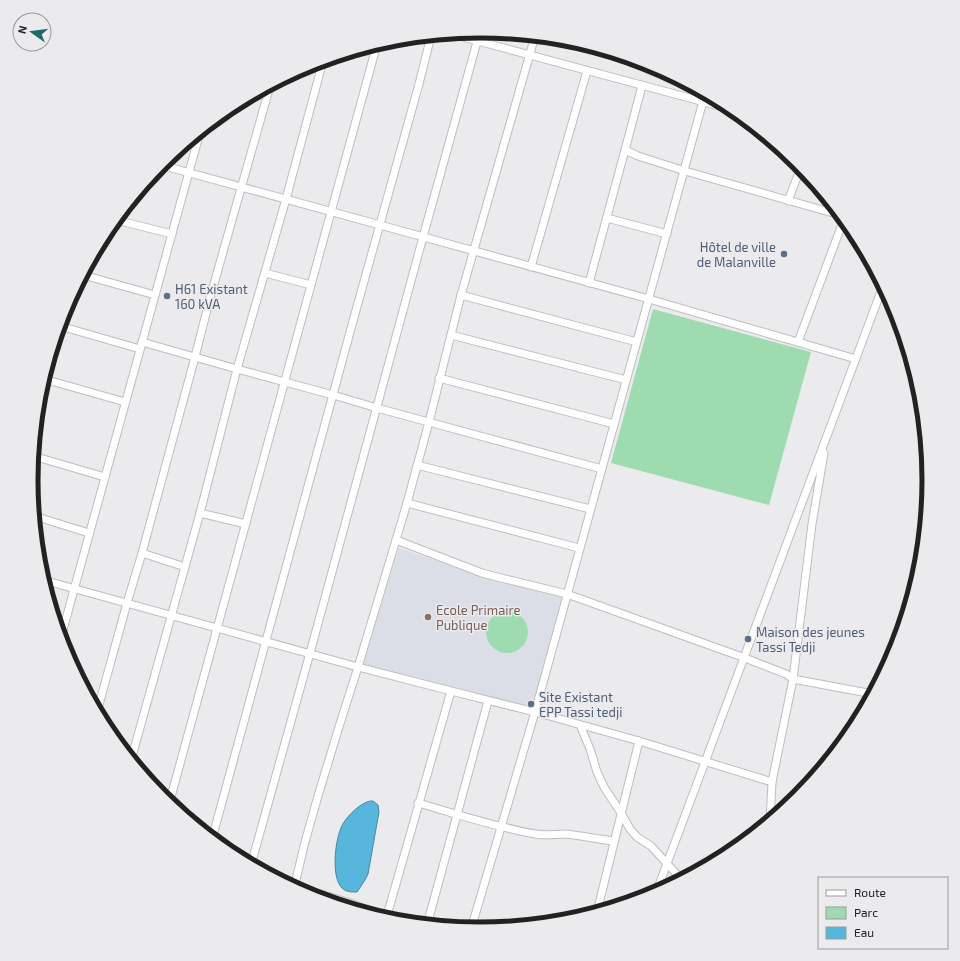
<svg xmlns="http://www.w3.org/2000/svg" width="960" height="961" font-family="'Exo 2',sans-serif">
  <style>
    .built { fill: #dbdee6 }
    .green { fill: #9edbb0 }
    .water { fill: #58b5dc; stroke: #4889a4 }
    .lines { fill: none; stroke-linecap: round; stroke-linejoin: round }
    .minor-casing { stroke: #bebec0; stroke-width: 9 }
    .minor { stroke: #fff; stroke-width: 7 }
    .service-dot { fill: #5c6f8a; stroke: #ebebed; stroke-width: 1.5 }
    .education-dot { fill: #8d6e63; stroke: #ebebed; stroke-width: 1.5 }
    .labels { text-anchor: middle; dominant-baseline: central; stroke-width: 3; stroke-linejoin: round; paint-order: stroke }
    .service-label { font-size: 13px; fill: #4e5e75; stroke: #ebebed; text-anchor: start }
    .education-label { font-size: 13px; fill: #785e54; stroke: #ebebed; text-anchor: start }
    .rim { fill: none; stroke: #222; stroke-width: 5 }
  </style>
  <rect width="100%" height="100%" fill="#ebebed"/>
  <path class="built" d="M 399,548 L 495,581 L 563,596 L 533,709 L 362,665 Z"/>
  <g class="green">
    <path d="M 653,309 L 811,352 L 769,505 L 611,463 Z"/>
    <circle cx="507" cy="632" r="21"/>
  </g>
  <path class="water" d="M 373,801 L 378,805 L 379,812 L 368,874 L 365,880 L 357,892 C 351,892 346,892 342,888 C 331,877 335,842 341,828 C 344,819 358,805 367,802 C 369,801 371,801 373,801 Z"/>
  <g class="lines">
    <defs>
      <g id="minor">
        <path d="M 452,34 L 734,110"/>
        <path d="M 625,150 L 638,156 L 685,171 L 840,215"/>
        <path d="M 161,165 L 380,225 L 649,299 L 856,359"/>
        <path d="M 788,201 L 801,167"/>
        <path d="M 607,218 L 667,234"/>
        <path d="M 116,220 L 172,234"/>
        <path d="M 531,267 L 587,71"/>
        <path d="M 265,273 L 311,285"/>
        <path d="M 83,275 L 155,295"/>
        <path d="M 589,283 L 625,150 L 642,86"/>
        <path d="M 461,295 L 637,342"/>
        <path d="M 60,326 L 140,349"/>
        <path d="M 451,335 L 626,380"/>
        <path d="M 142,342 L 237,369 L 333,395 L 377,408 L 602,469"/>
        <path d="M 798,342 L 844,219"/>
        <path d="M 439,378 L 614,424"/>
        <path d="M 44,379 L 125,402"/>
        <path d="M 33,456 L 105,477"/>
        <path d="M 417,465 L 590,509"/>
        <path d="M 407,503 L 579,548"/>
        <path d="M 200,513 L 246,524"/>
        <path d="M 34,516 L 89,533"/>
        <path d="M 396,540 L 482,573 L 501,578 L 567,594 L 745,658 L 786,674 L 793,679 L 873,694"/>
        <path d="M 142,553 L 185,567"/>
        <path d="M 43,580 L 358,667 L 451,691 L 535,712 L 639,741 L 772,782"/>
        <path d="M 61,637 L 200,132"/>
        <path d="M 97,712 L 127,603 L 142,553 L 195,357 L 210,298 L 270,86"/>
        <path d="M 580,725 L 590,749 L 597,772 L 604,787 L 621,813 L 630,829 L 637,837 L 651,846 L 682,880"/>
        <path d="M 131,760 L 200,513 L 237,369 L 286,199 L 323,61"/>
        <path d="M 418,803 C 457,814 495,827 535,834 C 545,836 555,834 566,834 C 582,836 598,839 614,841"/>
        <path d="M 169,804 L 377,44"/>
        <path d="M 770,821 L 772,782 L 793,679 L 812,524 L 824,453"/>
        <path d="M 212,839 L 353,321 L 419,84 L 431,36"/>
        <path d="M 251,865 L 310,653 L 423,237 L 480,31"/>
        <path d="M 294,888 L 305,842 L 318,796 L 338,730 L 358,667 L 407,503 L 429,422 L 461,295 L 535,36"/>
        <path d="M 295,889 L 314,892 L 347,902 L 387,917 L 390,920"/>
        <path d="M 656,893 L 883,286"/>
        <path d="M 597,912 L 639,741"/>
        <path d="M 386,919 L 451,691"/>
        <path d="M 427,925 L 488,701"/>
        <path d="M 471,929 L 535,712 L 705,94"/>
      </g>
    </defs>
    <use href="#minor" class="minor-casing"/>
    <use href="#minor" class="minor"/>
  </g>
  <g class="service-dot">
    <circle cx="784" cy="254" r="4"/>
    <circle cx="167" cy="296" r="4"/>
    <circle cx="748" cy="639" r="4"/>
    <circle cx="531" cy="704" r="4"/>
  </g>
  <circle class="education-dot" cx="428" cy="617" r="4"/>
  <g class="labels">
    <g class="service-label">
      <text x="776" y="247" text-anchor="end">Hôtel de ville<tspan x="776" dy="15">de Malanville</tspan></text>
      <text x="175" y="289">H61 Existant<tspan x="175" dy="15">160 kVA</tspan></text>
      <text x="756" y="632">Maison des jeunes<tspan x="756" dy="15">Tassi Tedji</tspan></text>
      <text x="539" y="697">Site Existant<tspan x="539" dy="15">EPP Tassi tedji</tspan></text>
    </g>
    <g class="education-label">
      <text x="436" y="610">Ecole Primaire<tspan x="436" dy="15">Publique</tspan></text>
    </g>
  </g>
  <path d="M0 0H960V961H0ZM38 480a442 442 0 1 1 884 0a442 442 0 1 1-884 0Z" fill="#ebebed" fill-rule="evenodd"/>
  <path class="rim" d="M38 480a442 442 0 1 1 884 0a442 442 0 1 1-884 0Z"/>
  <rect x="818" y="877" width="130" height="72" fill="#ebebed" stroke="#9b9b9c"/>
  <rect x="826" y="890" width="20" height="6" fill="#ffffff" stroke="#9b9b9c"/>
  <text x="854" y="897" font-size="12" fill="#222222">Route</text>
  <rect x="826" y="907" width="20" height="12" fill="#9edbb0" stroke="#9b9b9c"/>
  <text x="854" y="917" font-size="12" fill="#222222">Parc</text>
  <rect x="826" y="927" width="20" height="12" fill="#58b5dc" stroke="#9b9b9c"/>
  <text x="854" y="937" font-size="12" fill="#222222">Eau</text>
  <g transform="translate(32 32) rotate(284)"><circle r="19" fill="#ebebed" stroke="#9b9b9c"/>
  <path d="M0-3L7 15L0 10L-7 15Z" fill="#1e6a66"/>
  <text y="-6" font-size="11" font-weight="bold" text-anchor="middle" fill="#222222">N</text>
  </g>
</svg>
